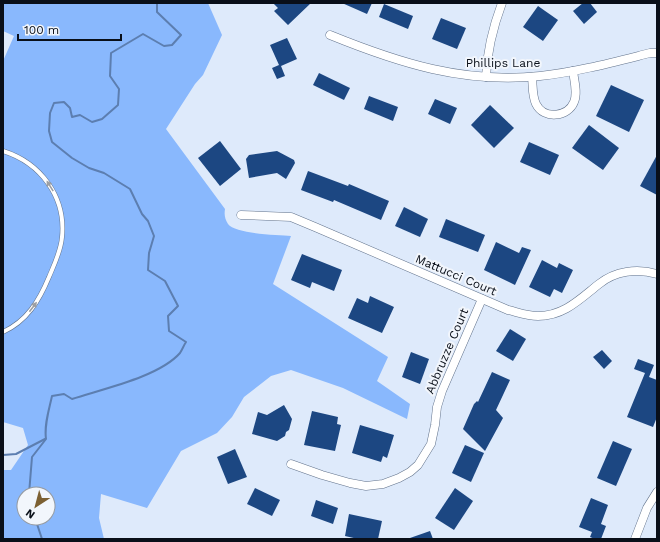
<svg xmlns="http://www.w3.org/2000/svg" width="660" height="542" font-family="'Work Sans',sans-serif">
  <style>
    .forest { fill: #89b8fd; fill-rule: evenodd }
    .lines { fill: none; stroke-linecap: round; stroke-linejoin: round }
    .stream { stroke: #5c7eb0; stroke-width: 2 }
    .building { fill: #1c4782 }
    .service-casing { stroke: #62738c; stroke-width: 5 }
    .minor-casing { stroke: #62738c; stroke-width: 9 }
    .service { stroke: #fff; stroke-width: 4 }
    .minor { stroke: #fff; stroke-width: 8 }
    .oneway { fill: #9d9fa3 }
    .labels { text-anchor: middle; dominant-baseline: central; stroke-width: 4; stroke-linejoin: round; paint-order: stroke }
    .street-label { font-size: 12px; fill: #090f19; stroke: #f2f6fc }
  </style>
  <rect width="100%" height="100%" fill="#deeafb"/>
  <path class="forest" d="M 3,3 L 208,3 L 222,35 L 203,75 L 195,84 L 166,129 L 225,209 C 224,215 225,219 228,224 C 235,234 278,235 291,236 L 273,284 L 388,357 L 377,381 L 410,404 L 407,419 L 343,388 L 291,370 L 271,376 L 244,397 L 232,417 L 217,433 L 181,451 L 147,508 L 101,494 L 99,518 L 104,539 L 3,539 L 3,470 L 11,470 L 28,445 L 23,428 L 3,422 L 3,61 L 14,36 L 3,31 ZM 24,494 L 48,494 L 48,518 L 24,518 Z"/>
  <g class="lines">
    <g class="stream">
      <path d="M 3,455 L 16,454 L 45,439"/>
      <path d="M 29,494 L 32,457 L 46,439 C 44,425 49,410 52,396 L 64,394 L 72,399 C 102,389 159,377 180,353 C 182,350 184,345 186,342 L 169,331 L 168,316 L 178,306 L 165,281 L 148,270 L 149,253 L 154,236 L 148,221 L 142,214 L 130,189 L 104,173 L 89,168 L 72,158 L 52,142 L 49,131 L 50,113 L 54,103 L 64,102 L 70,108 L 72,117 L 80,115 L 92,122 L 102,119 L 118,105 L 119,89 L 110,76 L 111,53 L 143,34 L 164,46 L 172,45 L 181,35 L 157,12 L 157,3"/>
      <path d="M 35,518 L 42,539"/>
    </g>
  </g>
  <g class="building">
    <path d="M 273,3 L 311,3 L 288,25 L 274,11 L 278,8 Z"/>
    <path d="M 342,3 L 372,3 L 367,14 Z"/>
    <path d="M 583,3 L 590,3 L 597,12 L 584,24 L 573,11 Z"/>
    <path d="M 384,4 L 413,16 L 408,29 L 379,17 Z"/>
    <path d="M 538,6 L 558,20 L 543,41 L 523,27 Z"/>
    <path d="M 441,18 L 466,28 L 457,49 L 432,39 Z"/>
    <path d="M 287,38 L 297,59 L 281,66 L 285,76 L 277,79 L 272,68 L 279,65 L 270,45 Z"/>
    <path d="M 319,73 L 350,88 L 344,100 L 313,85 Z"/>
    <path d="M 611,85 L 644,100 L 629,132 L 596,116 Z"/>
    <path d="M 369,96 L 398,107 L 393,121 L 364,109 Z"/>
    <path d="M 435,99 L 457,108 L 450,124 L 428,114 Z"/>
    <path d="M 490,105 L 514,128 L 494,148 L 471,125 Z"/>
    <path d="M 589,125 L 619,148 L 603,170 L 572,148 Z"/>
    <path d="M 220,141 L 241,169 L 220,186 L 198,158 Z"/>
    <path d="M 529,142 L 559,155 L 550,175 L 520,162 Z"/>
    <path d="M 277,151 L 294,160 L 295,163 L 286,179 L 277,173 L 249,178 L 246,159 L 249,155 Z"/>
    <path d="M 657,155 L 657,195 L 640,186 Z"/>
    <path d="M 308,171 L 348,186 L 349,184 L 389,201 L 381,220 L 334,200 L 333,202 L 301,190 Z"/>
    <path d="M 404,207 L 428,219 L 420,237 L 395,226 Z"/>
    <path d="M 446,219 L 485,235 L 478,252 L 439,237 Z"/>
    <path d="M 496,242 L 519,253 L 522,247 L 531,250 L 515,285 L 484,270 Z"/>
    <path d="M 302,254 L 342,270 L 334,291 L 312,282 L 310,288 L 291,280 Z"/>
    <path d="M 542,260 L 557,268 L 559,263 L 573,270 L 562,293 L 554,289 L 550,297 L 529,287 Z"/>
    <path d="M 370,296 L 394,307 L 382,333 L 348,318 L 357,298 L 368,303 Z"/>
    <path d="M 510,329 L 526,339 L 513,361 L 496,351 Z"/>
    <path d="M 602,350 L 612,361 L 604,369 L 593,357 Z"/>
    <path d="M 411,352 L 429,359 L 420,384 L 402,377 Z"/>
    <path d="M 638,359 L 654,365 L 649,377 L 657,380 L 657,417 L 653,427 L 627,417 L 645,373 L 634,369 Z"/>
    <path d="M 492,372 L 510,380 L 496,410 L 503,418 L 485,451 L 463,429 L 474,404 L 477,401 L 478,402 Z"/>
    <path d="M 284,405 L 292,419 L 289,430 L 286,432 L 285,436 L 277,441 L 252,434 L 258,412 L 267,415 Z"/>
    <path d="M 312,411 L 338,417 L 337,424 L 341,425 L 335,451 L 304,445 Z"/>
    <path d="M 360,425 L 394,435 L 387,458 L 383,456 L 381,462 L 352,453 Z"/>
    <path d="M 613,441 L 632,449 L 616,486 L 597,478 Z"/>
    <path d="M 465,445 L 484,453 L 471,482 L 452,473 Z"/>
    <path d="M 235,449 L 247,477 L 228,484 L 217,457 Z"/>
    <path d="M 255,488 L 280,500 L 272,516 L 247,504 Z"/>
    <path d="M 455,488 L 473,501 L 454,530 L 435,518 Z"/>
    <path d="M 591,498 L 608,505 L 601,524 L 606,526 L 601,539 L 595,539 L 590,537 L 592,532 L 579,527 Z"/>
    <path d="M 316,500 L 338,508 L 333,524 L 311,516 Z"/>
    <path d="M 349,514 L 382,521 L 378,539 L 358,539 L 345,536 Z"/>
    <path d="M 430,531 L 433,539 L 410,539 L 410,538 Z"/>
  </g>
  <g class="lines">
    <defs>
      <path id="service" d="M 3,151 C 41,163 66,197 62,237 C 61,251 54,265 49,277 C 39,301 27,321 3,332"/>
      <g id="minor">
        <path d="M 330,35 C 399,63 464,84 540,76 C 577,72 614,62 650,53 L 657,53"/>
        <path d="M 486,77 C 487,51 493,27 502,3"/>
        <path d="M 532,77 C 533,86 532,96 536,104 C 544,120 568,117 574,102 C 578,93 574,80 573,71"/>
        <path d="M 241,215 L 291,217 L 315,227 L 508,310 C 517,312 527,316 538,316 C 564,316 580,299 599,284 C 615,271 637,268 657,274"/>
        <path d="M 291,464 L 322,475 L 350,483 L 366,486 L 383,484 L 399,478 L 410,472 L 418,465 L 431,444 L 435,425 L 437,407 L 442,391 L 482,299"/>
        <path d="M 635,539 L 647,508 L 657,492"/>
      </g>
    </defs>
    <use href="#service" class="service-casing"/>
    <use href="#minor" class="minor-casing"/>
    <use href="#service" class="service"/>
    <use href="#minor" class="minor"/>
  </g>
  <defs><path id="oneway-solid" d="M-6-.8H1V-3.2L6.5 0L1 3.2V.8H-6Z"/></defs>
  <g class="oneway">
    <use href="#oneway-solid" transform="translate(50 186) rotate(-122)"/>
    <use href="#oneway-solid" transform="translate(33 307) rotate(-53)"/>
  </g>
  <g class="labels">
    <g class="street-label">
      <text x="503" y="63">Phillips Lane</text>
      <text transform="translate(456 275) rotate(23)">Mattucci Court</text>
      <text transform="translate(447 351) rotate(-67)">Abbruzze Court</text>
    </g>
  </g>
  <rect width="660" height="542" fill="none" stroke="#090f19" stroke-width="8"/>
  <g transform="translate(36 506) rotate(216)"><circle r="19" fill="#f2f6fc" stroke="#959aa1"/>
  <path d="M0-3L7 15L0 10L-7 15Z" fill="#7c6033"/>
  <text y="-6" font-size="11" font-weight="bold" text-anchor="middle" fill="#090f19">N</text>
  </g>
  <path d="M18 34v6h103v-6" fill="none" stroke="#090f19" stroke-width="2"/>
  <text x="24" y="34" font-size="12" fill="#090f19" stroke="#f2f6fc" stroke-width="3" paint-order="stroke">100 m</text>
</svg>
